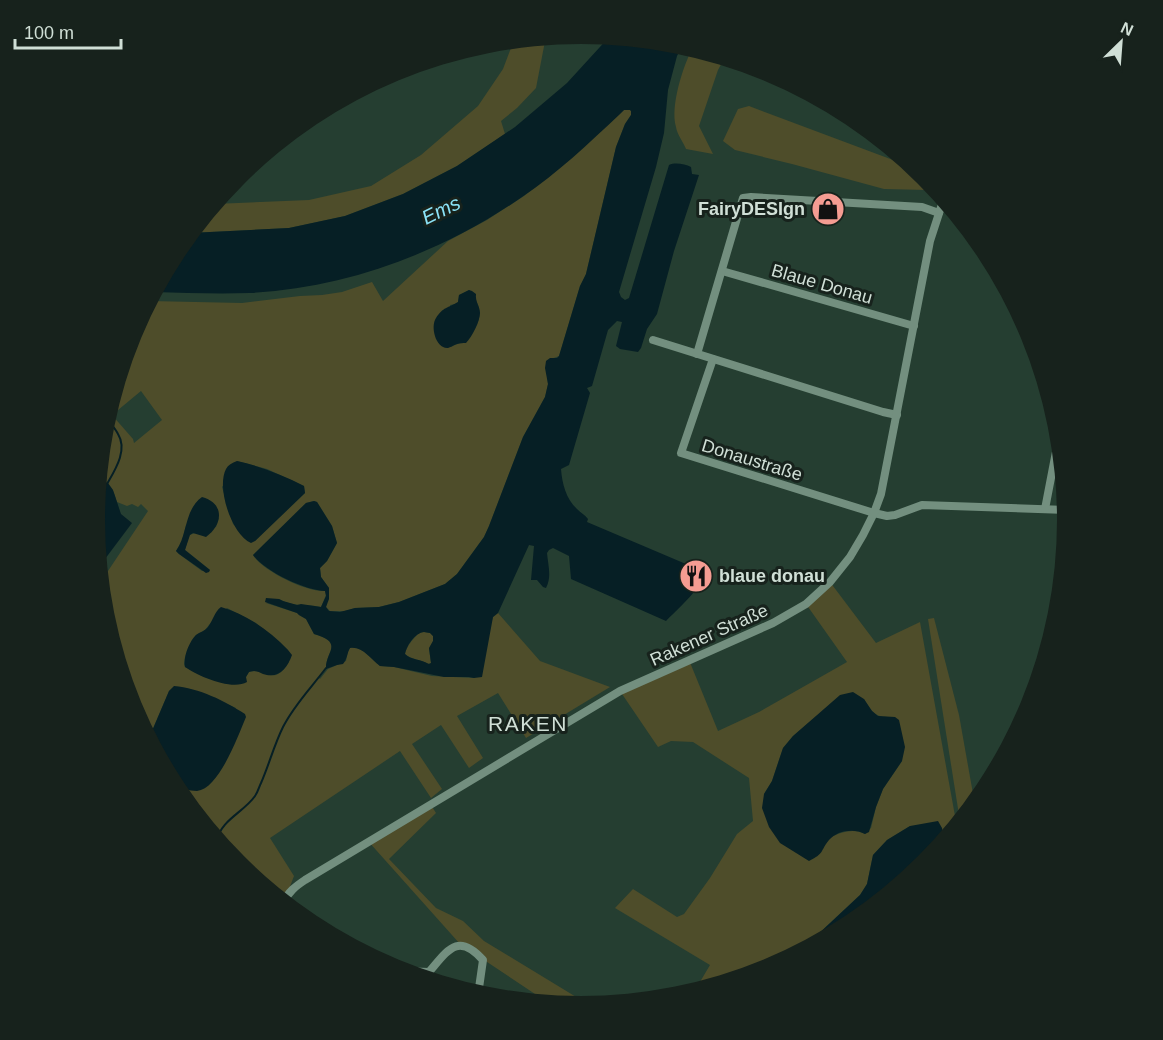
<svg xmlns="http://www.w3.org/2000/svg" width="1163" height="1040" font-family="Helvetica,sans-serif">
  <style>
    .green { fill: #4e4d2a; fill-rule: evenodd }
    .water { fill: #061f25; fill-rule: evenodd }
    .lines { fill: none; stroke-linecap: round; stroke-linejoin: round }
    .stream { stroke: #061f25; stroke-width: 2 }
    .street { stroke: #738f7f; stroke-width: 8 }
    .labels { text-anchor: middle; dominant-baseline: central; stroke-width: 6; stroke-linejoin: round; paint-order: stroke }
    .poi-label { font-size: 18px; font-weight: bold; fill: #d0dfd6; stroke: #17221c; text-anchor: end }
    .street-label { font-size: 18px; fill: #d0dfd6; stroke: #17221c }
    .water-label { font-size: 20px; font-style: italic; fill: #8be3f7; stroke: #17221c }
    .quarter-label { font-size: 21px; letter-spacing: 1.5px; fill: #d0dfd6; stroke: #17221c }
  </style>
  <rect width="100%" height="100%" fill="#253e31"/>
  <g class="green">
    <path d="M 546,36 L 536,88 L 517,108 L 501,121 L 505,134 L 457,166 L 403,194 L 345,216 L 289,228 L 190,233 L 214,204 L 309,200 L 371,186 L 421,155 L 478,106 L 503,69 L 514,40 Z"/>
    <path d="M 693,47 L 725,57 L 718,70 L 699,126 L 713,154 L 686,149 C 683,142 677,134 676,127 C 670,106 683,66 693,47 Z"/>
    <path d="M 749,106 L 893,160 C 913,163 919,167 932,183 L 927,190 L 884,189 L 792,164 L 735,150 L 723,141 L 738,109 Z"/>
    <path d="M 624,110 L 630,110 L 631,111 L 631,115 L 625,124 L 616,147 L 586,274 L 580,286 L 559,356 L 546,361 L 546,368 L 548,384 L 545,397 L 523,437 L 489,526 L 484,537 L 457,574 L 445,584 L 399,602 L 379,607 L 355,608 L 345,611 L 330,611 L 326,607 L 329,588 L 321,577 L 320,568 L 327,561 L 337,543 L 332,526 L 317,502 L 314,501 L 306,503 L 253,555 C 263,571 306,592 325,591 L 326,595 L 321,607 C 307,604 292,607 279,599 L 266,603 L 297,613 L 299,615 L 306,619 L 314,634 C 345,643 325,652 326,669 L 319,678 L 320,679 L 328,669 L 346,661 L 348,651 L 350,648 C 363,646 370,658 380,666 L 394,667 L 432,676 L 474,678 L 493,617 L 498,613 L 540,661 L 610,687 L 526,738 L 498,693 L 457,716 L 483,758 L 469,768 L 441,725 L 412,744 L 442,789 L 431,798 L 400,751 L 270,838 L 294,876 L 284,902 L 237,864 L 176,790 L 174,785 L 183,788 L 236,708 L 193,690 L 174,687 L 169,691 L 149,738 L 131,706 L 104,615 L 100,571 L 106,574 L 148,511 L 141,504 L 138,507 L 132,504 L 127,506 L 117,502 C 113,489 112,485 98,480 L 104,425 L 132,333 L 149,301 L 242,303 L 300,296 L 322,295 L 342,292 L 372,282 L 383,301 L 448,241 L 487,220 L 524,196 L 563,165 ZM 469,290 C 485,308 482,326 464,341 C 460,344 455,344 451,347 L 450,305 L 455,304 L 458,302 L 459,295 ZM 141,391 L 162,420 L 134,443 L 133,439 L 112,415 ZM 237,461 L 267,469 L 304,486 L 305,493 L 255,541 L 233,524 L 222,487 ZM 219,518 L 216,527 L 189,535 L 185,550 L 210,570 L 202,571 L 179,554 L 176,551 L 182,541 L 186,525 ZM 227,608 L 256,623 L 288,650 L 289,662 C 273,688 267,667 249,672 L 246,677 L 227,684 L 202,676 L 185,667 L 184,664 L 185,657 L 192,640 L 196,635 L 205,630 L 212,621 Z"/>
    <path d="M 830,582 L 876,643 L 920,622 L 957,827 L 944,842 L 942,828 L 910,826 L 887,840 L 873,855 L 867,884 L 860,895 L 814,938 L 807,949 L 768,970 L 694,992 L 710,965 L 615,908 L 633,889 L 677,917 L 684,914 L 710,878 L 737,834 L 753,821 L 749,778 L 693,742 L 671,741 L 658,747 L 620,691 L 689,660 L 718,731 L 759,712 L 847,662 L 806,604 ZM 864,699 C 873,714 876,718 895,717 L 902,761 L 883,789 L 876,807 L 871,828 L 865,834 C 854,828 840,832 830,838 L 764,794 L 772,781 L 783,748 L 793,736 L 813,719 Z"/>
    <path d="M 934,618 L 959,715 L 975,805 L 965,817 L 959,815 L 928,619 Z"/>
    <path d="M 424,632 L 430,633 L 433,636 L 433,641 L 429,649 L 431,663 L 428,664 C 421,659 412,660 405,654 C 407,645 413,639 419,633 Z"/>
    <path d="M 431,805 L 436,813 L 389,859 L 436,908 L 463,921 L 484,941 L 591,1006 L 581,1007 L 550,1004 L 460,944 L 368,841 Z"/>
  </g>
  <g class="water">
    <path d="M 610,36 L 677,42 L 683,44 L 677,56 L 668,90 L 664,133 L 656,167 L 619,292 L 621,297 L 625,300 L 629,298 L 669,165 C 675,162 685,164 691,167 L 692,174 L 699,175 L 674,251 L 657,314 L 647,329 L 641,348 L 638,352 L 620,349 L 616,346 L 622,322 L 617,321 L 608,330 L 592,386 L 587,388 L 590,393 L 569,465 L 561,469 C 562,483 566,499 577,509 C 581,513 585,515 588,519 L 587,522 L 693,567 L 698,564 C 701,564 705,564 707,567 C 712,578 674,613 666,621 L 571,579 L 569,556 L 553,548 L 549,550 L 547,553 C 548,565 552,577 546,588 L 543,587 L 537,580 L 531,580 L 534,546 L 529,545 L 498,613 L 493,617 L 482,677 L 474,678 L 469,677 L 444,677 L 394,667 L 380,666 C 370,659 363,646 350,648 C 347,653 347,660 343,664 L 337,665 L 326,669 C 325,652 345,643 314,634 L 306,619 L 299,615 L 297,613 L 265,602 L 266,598 L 279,599 L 283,601 L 297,605 L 301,604 L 321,607 L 326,596 L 325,591 C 306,591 264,571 253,555 L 306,503 L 314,501 L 317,502 L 332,526 L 337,543 L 327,561 L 320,568 L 321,577 L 329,588 L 329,599 L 326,607 L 329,611 L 340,612 L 355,608 L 379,607 L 399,602 L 445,584 L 457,574 L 484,537 L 489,526 L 523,437 L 545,397 L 548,384 L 545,368 L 546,361 L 550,358 L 557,358 L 559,356 L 580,286 L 586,274 L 616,147 L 625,124 L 631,115 L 631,111 L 630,110 L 624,110 L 620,114 C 589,143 558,173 522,197 C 443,252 347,288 250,293 C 218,294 186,293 154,292 L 177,249 L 190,233 L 289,228 L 345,216 L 403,194 L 457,166 L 515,127 L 567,83 ZM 424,632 L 430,633 L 433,636 L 433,641 L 429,648 L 431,663 L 429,664 C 421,659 411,660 405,654 C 407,645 415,633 424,632 Z"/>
    <path d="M 469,290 L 472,291 L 476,294 C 475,302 480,306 480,313 C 480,321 472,337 466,343 C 463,343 460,343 457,344 C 453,345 452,347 448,348 C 436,349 430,327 436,318 C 443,307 448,308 458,302 L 459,295 Z"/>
    <path d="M 237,461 C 260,466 283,475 304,486 L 305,493 L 255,541 L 251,543 C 232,535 216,488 226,469 C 228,465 232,463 237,461 Z"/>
    <path d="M 98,480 L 108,483 L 113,490 L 121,514 L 132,523 L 99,567 L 95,520 Z"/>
    <path d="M 202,497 C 225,503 223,525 206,537 L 193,533 L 190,535 L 185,550 L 210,570 L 209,572 L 206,573 L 179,554 L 176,551 C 188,534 184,510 202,497 Z"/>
    <path d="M 221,607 C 246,614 270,631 288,650 L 292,655 C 287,669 278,679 263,674 C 257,671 255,670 249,672 L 246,677 L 247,682 C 232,691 198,676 185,667 C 183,657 189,642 196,635 C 200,632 205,631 208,627 C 213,621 214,612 221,607 Z"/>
    <path d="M 174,686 C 199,688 225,701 245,714 L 246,717 C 238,736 219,789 197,791 C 189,791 181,788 174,785 L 149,738 L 169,691 Z"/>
    <path d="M 853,692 L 864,699 L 872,711 L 878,716 L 895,717 L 899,720 L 905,747 L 902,761 L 883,789 L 876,807 L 869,832 L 865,834 C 855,828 837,830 829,840 C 820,851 825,853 809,861 L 780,843 L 769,827 L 762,808 L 764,794 L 772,781 L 783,748 L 793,736 L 840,695 Z"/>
    <path d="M 938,821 L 942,828 L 944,842 L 926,865 L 852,925 L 807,949 L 814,938 L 860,895 L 867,884 L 873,855 L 887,840 L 910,826 Z"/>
  </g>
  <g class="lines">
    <g class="stream">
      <path d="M 106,418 C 110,423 115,428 118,434 C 128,450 115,470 107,484"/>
      <path d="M 217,840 C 221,820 244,812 255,796 C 258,792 259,787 261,783 C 269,765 274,745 283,727 C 294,705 311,688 326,668"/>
    </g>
    <g class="street">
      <path d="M 722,271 L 914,326"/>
      <path d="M 653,340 L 883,412 L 897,415"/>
      <path d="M 697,354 L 743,198 L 751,197 L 922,207 L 939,213"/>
      <path d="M 713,359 L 681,453 L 874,513 L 887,516 L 895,515 L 922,505 L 1067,510"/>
      <path d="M 1045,509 L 1060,431"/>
      <path d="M 284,902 C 288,892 296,886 305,880 L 620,691 L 773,623 L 806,604 L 830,582 L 850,557 L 863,535 L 874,513 L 881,494 L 930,241 L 944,198"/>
      <path d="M 400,971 L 429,972 C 448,950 458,932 483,960 L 478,995"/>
    </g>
  </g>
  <defs>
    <symbol id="shop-disc" viewBox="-11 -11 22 22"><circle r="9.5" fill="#f59c92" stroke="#17221c"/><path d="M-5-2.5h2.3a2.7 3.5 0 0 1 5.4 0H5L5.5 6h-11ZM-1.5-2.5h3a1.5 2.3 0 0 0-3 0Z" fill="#111"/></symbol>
    <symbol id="restaurant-disc" viewBox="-11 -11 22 22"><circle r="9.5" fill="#f59c92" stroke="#17221c"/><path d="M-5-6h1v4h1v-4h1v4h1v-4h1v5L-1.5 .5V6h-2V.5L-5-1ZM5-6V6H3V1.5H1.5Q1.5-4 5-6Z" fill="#111"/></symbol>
  </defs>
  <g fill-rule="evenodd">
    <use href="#shop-disc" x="809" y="190" width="38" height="38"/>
    <use href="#restaurant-disc" x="677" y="557" width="38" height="38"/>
  </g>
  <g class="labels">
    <g class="poi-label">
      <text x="805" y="209">FairyDESIgn</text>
      <text x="719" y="576" text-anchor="start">blaue donau</text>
    </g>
    <g class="street-label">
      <text transform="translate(822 284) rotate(16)">Blaue Donau</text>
      <text transform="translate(752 460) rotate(17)">Donaustraße</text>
      <text transform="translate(709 635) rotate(-24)">Rakener Straße</text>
    </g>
    <g class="water-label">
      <text transform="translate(441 210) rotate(-26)">Ems</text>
    </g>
    <g class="quarter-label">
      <text x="528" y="723">RAKEN</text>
    </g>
  </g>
  <path d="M0 0H1163V1040H0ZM105 520a476 476 0 1 1 952 0a476 476 0 1 1-952 0Z" fill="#17221c" fill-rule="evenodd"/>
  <g transform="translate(1121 42) rotate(25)" stroke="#17221c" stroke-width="4.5" paint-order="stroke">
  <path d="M0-4.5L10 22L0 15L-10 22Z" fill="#d0dfd6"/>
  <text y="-9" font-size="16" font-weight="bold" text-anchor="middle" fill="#d0dfd6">N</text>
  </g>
  <path d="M15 39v9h106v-9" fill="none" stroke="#d0dfd6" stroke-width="3"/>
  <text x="24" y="39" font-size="18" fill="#d0dfd6" stroke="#17221c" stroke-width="4.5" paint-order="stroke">100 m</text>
</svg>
